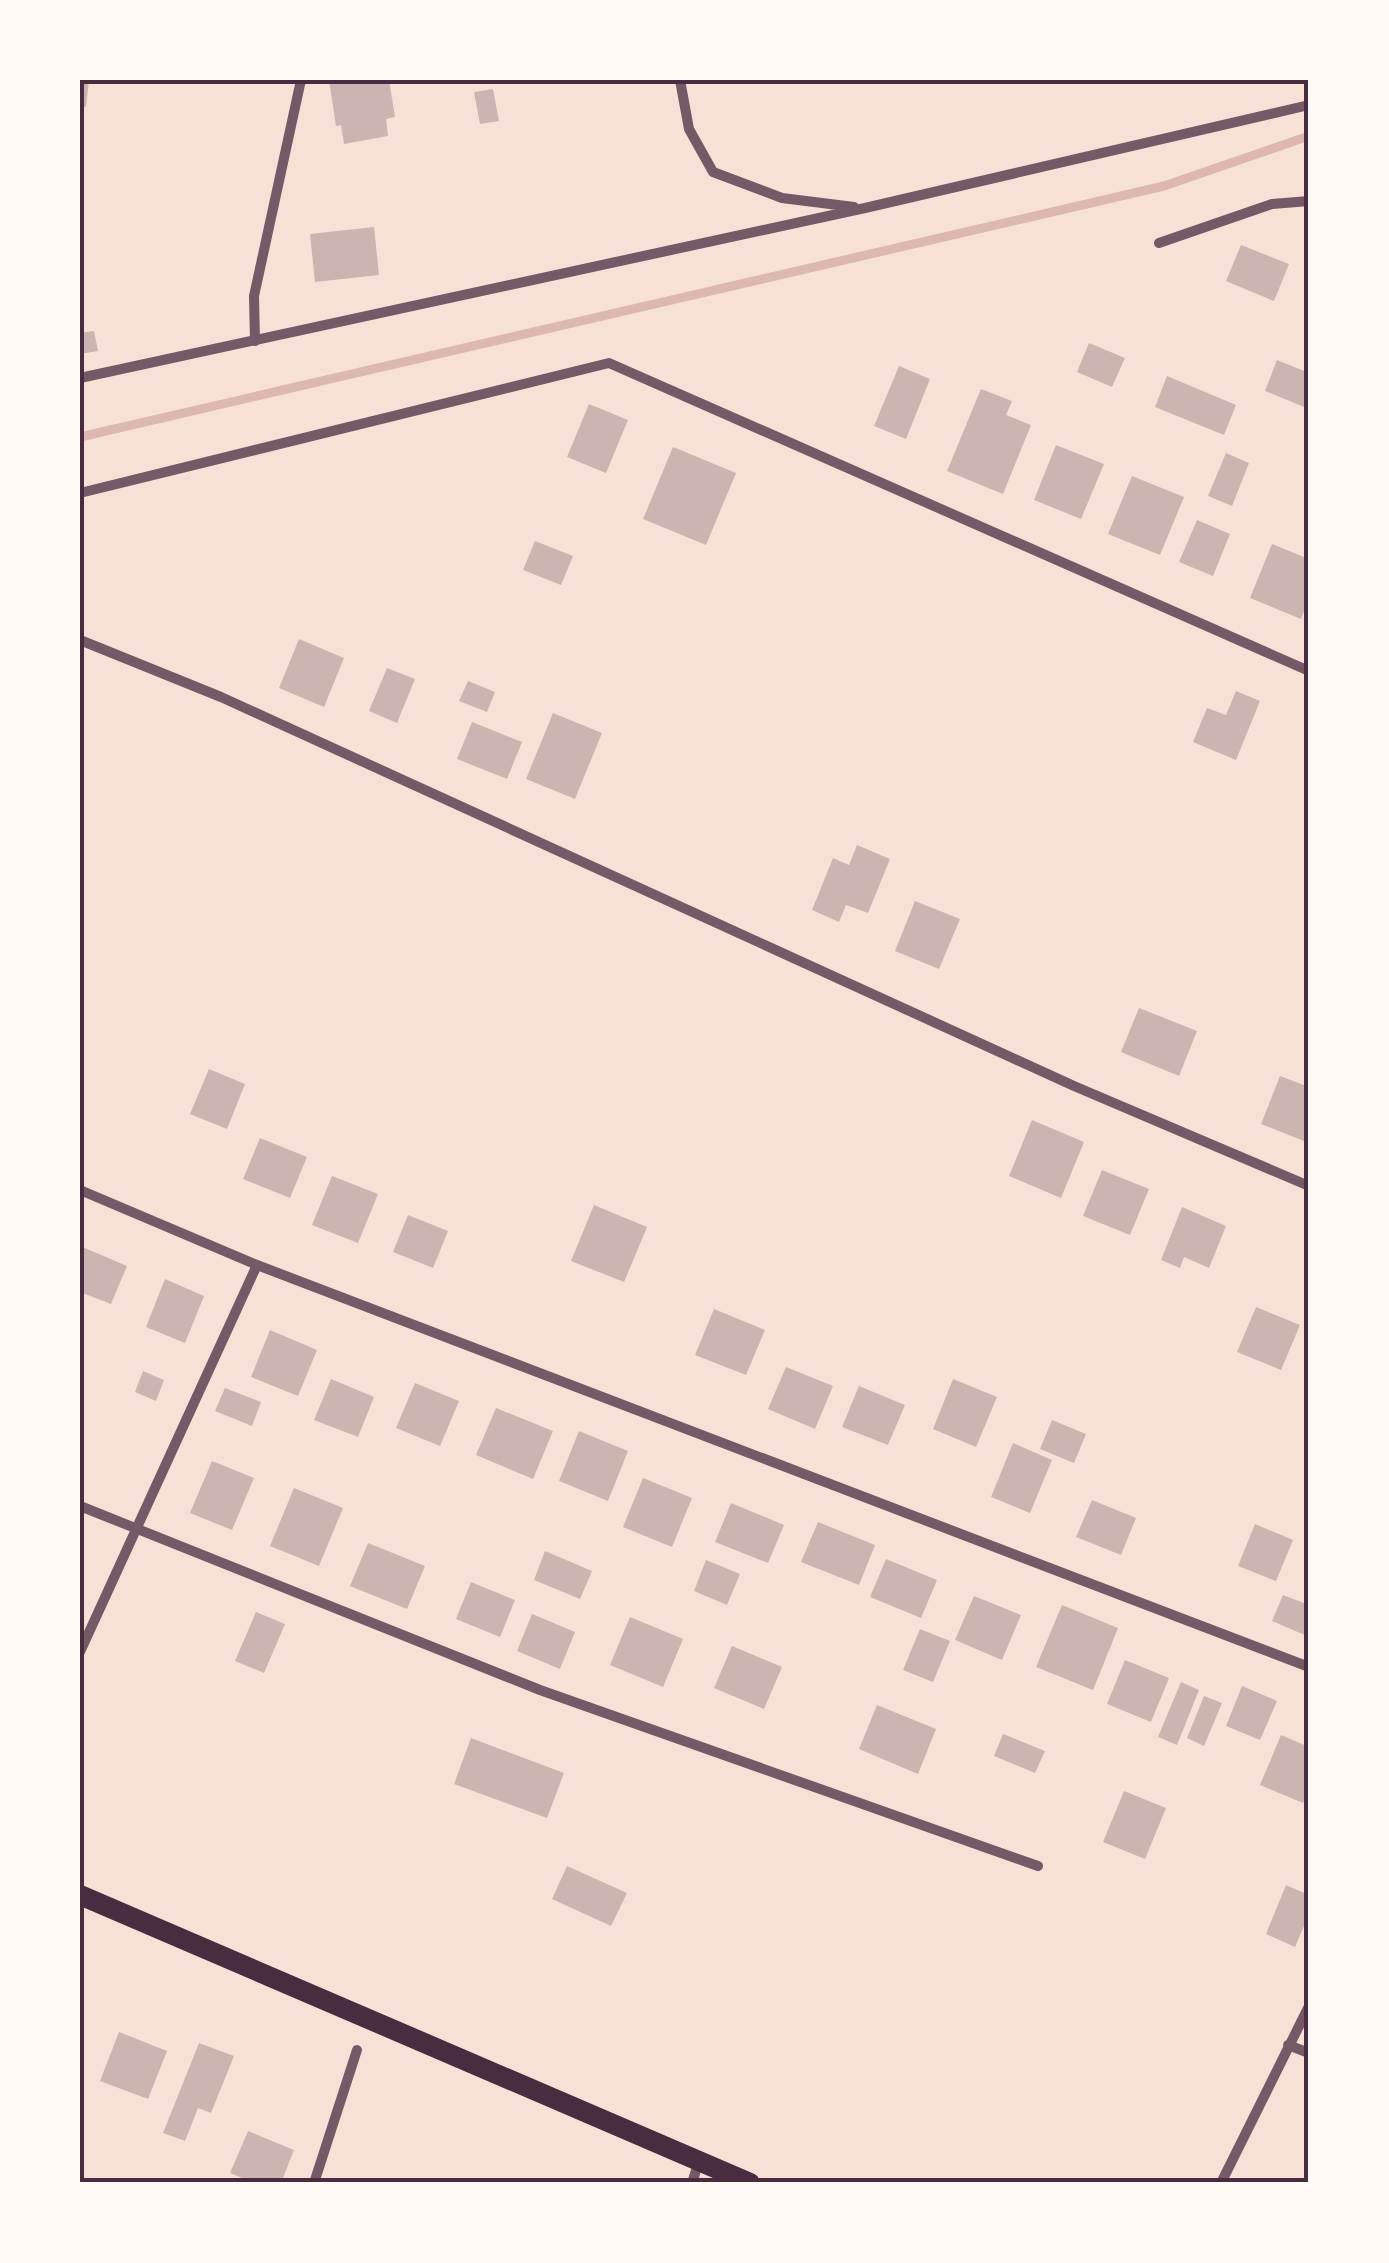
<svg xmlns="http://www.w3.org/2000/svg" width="1389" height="2263" font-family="'IBM Plex Sans',sans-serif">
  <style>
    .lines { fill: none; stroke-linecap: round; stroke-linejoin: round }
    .stream { stroke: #dcb8b0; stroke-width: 9 }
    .building { fill: #ccb4b1 }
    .minor { stroke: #755966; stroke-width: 10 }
    .trunk { stroke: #4a2c40; stroke-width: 20 }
    .neatline { fill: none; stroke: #4a2c40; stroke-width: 4 }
  </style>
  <rect width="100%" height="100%" fill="#f7e1d7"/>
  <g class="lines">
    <path class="stream" d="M 80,437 L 1164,186 L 1309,136"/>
  </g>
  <g class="building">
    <path d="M 80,80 L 89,80 L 86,107 L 80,106 Z"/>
    <path d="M 329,80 L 389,80 L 395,117 L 386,119 L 388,136 L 344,144 L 341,125 L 336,126 Z"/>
    <path d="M 493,89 L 499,121 L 480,124 L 474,92 Z"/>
    <path d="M 374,227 L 379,275 L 315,282 L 310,234 Z"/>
    <path d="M 1241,245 L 1289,264 L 1274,301 L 1226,281 Z"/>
    <path d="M 94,331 L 98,351 L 80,354 L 80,333 Z"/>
    <path d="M 1089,343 L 1125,358 L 1112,387 L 1077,372 Z"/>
    <path d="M 1277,360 L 1309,373 L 1309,409 L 1265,391 Z"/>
    <path d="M 899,366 L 930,379 L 906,439 L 874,426 Z"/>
    <path d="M 1167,376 L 1236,405 L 1224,435 L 1155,407 Z"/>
    <path d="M 981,389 L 1012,401 L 1006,415 L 1031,425 L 1003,494 L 947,471 Z"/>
    <path d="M 589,404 L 628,420 L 606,473 L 567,457 Z"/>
    <path d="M 1056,445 L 1104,464 L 1081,519 L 1034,500 Z"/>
    <path d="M 673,447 L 736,473 L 706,545 L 643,519 Z"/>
    <path d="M 1226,453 L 1249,463 L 1232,506 L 1208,496 Z"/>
    <path d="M 1132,476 L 1184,497 L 1160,555 L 1108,534 Z"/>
    <path d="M 1197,520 L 1230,534 L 1213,576 L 1179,562 Z"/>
    <path d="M 535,541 L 573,556 L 561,585 L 523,570 Z"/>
    <path d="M 1272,544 L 1309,559 L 1309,598 L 1301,619 L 1250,598 Z"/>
    <path d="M 299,639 L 344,658 L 324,707 L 279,688 Z"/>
    <path d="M 387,668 L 415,679 L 397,723 L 369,711 Z"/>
    <path d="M 468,681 L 495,692 L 487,712 L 459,701 Z"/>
    <path d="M 1236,691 L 1260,701 L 1236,760 L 1193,742 L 1207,708 L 1226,715 Z"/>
    <path d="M 553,713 L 602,733 L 575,799 L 526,779 Z"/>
    <path d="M 472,722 L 522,742 L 507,779 L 457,759 Z"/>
    <path d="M 857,845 L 890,859 L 868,913 L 846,905 L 839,922 L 812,910 L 833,858 L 849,865 Z"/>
    <path d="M 915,901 L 960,919 L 939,969 L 895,951 Z"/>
    <path d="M 1139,1008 L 1197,1031 L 1179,1076 L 1121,1052 Z"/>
    <path d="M 209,1069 L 245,1084 L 227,1129 L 190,1114 Z"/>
    <path d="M 1280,1076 L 1309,1087 L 1309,1143 L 1261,1124 Z"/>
    <path d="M 1032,1120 L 1084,1142 L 1061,1198 L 1009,1176 Z"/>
    <path d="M 260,1138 L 307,1157 L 290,1198 L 243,1179 Z"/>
    <path d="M 1102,1170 L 1149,1189 L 1130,1235 L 1083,1216 Z"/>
    <path d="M 332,1176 L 378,1194 L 358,1243 L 312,1225 Z"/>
    <path d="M 594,1205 L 647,1227 L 624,1282 L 571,1261 Z"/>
    <path d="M 1182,1207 L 1226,1226 L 1209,1268 L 1184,1257 L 1180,1268 L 1161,1260 Z"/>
    <path d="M 408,1215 L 448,1231 L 433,1268 L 393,1252 Z"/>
    <path d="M 80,1246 L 127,1266 L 111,1304 L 80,1292 Z"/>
    <path d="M 165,1279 L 204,1296 L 185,1343 L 146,1327 Z"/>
    <path d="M 1256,1307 L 1300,1325 L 1281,1370 L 1237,1352 Z"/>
    <path d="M 714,1309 L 765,1330 L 746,1375 L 695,1355 Z"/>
    <path d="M 270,1330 L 317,1350 L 298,1396 L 251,1377 Z"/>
    <path d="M 786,1367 L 833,1386 L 815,1429 L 768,1409 Z"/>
    <path d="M 143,1371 L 164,1380 L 156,1401 L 135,1392 Z"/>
    <path d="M 331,1379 L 374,1397 L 358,1437 L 314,1420 Z"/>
    <path d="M 953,1379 L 997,1397 L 976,1447 L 933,1429 Z"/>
    <path d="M 415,1383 L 459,1401 L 440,1446 L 396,1428 Z"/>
    <path d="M 859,1386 L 905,1405 L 888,1445 L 842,1427 Z"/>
    <path d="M 225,1388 L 261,1402 L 252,1426 L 215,1411 Z"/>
    <path d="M 496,1408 L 553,1431 L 533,1479 L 476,1455 Z"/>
    <path d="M 1052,1420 L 1086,1434 L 1074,1463 L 1040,1449 Z"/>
    <path d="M 579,1431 L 628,1451 L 608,1501 L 559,1481 Z"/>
    <path d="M 1013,1443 L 1052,1460 L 1030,1513 L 991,1497 Z"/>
    <path d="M 212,1461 L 254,1478 L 232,1530 L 190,1513 Z"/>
    <path d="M 643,1478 L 692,1498 L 672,1547 L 623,1527 Z"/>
    <path d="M 294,1488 L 343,1508 L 319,1566 L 270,1546 Z"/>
    <path d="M 1092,1500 L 1136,1518 L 1121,1555 L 1076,1537 Z"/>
    <path d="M 731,1503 L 784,1525 L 768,1563 L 715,1542 Z"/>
    <path d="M 818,1522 L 875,1545 L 859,1585 L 801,1562 Z"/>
    <path d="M 1255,1524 L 1293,1540 L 1276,1581 L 1238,1566 Z"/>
    <path d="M 368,1543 L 425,1566 L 407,1609 L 350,1586 Z"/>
    <path d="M 545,1551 L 592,1571 L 580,1599 L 534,1580 Z"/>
    <path d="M 886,1559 L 937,1580 L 921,1618 L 870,1597 Z"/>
    <path d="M 706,1560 L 740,1574 L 727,1605 L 694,1591 Z"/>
    <path d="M 471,1582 L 515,1600 L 500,1637 L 456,1619 Z"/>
    <path d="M 1283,1595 L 1309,1605 L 1307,1636 L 1272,1621 Z"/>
    <path d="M 974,1596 L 1021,1615 L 1002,1660 L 955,1640 Z"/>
    <path d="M 1062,1605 L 1118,1628 L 1093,1690 L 1036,1667 Z"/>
    <path d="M 256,1612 L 285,1624 L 264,1673 L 235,1661 Z"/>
    <path d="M 532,1614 L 575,1632 L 560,1669 L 517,1651 Z"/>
    <path d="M 630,1617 L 683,1639 L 663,1687 L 610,1665 Z"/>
    <path d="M 920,1629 L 950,1641 L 933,1682 L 903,1670 Z"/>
    <path d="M 732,1646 L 782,1667 L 764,1709 L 714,1688 Z"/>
    <path d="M 1125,1660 L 1169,1678 L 1151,1722 L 1107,1704 Z"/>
    <path d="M 1181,1682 L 1199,1690 L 1177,1745 L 1158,1737 Z"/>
    <path d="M 1242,1686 L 1277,1701 L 1260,1740 L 1226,1726 Z"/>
    <path d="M 1204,1696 L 1222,1703 L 1204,1746 L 1187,1738 Z"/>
    <path d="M 877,1705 L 936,1729 L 918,1774 L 859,1749 Z"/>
    <path d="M 1003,1734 L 1045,1751 L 1035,1773 L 994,1756 Z"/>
    <path d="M 1281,1735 L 1309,1747 L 1309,1788 L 1303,1803 L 1260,1785 Z"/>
    <path d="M 471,1738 L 564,1773 L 547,1818 L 454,1784 Z"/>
    <path d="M 1124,1791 L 1166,1808 L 1145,1859 L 1103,1842 Z"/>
    <path d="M 567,1866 L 627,1893 L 611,1926 L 552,1899 Z"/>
    <path d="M 1286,1885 L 1309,1895 L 1309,1914 L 1295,1947 L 1266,1934 Z"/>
    <path d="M 119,2032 L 167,2051 L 148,2099 L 100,2081 Z"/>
    <path d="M 199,2043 L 234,2056 L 211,2113 L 198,2108 L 185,2141 L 163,2133 Z"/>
    <path d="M 248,2131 L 294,2150 L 281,2183 L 254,2183 L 230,2173 Z"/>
  </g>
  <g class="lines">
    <g class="minor">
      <path d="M 680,80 L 689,129 L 713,172 L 782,198 L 854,207"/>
      <path d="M 1159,243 L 1272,204 L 1309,201"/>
      <path d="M 255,341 L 254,296 L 301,80"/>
      <path d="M 80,378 L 865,208 L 1309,105"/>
      <path d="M 80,493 L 609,363 L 1309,671"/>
      <path d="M 80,640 L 221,697 L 1074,1086 L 1309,1186"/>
      <path d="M 80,1190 L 257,1265 L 1309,1667"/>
      <path d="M 80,1506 L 540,1690 L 1038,1866"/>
      <path d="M 80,1652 L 257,1265"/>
      <path d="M 1288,2045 L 1309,2053"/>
      <path d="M 314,2183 L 357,2050"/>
      <path d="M 692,2183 L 699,2161"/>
      <path d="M 1221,2183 L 1309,2006"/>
    </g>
    <path class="trunk" d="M 80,1895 L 750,2183"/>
  </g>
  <rect width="1389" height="2263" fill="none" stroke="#fffaf5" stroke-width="165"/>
  <rect x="82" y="82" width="1224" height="2098" class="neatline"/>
</svg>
